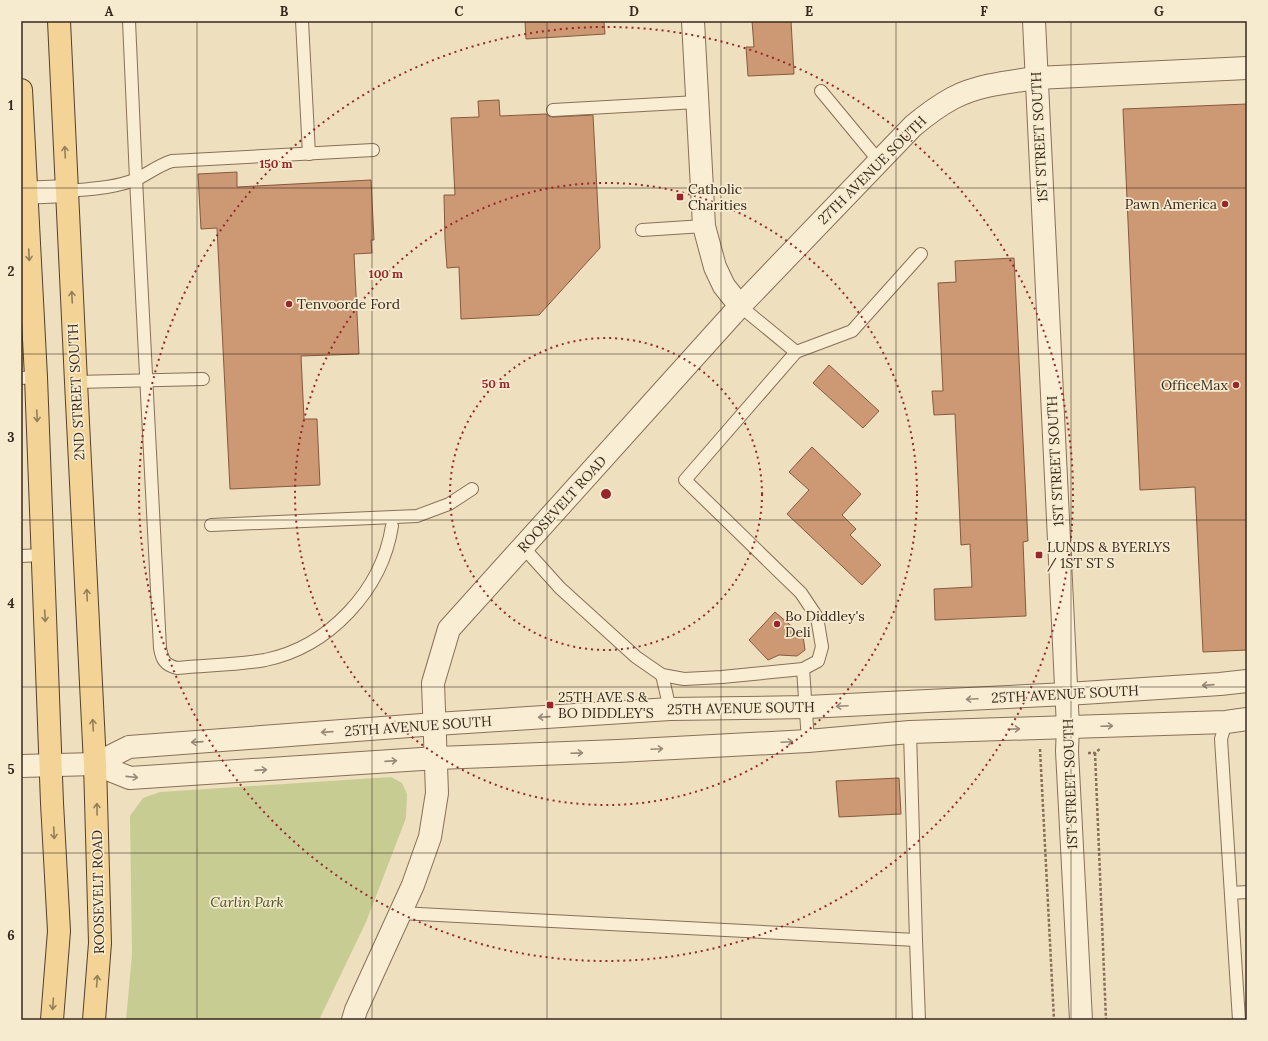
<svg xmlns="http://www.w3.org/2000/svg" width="1268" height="1041" font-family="Lora,serif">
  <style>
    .green { fill: #c7cc93 }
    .building { fill: #cd9874; stroke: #87593d }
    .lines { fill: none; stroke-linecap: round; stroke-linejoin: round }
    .service-casing { stroke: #877057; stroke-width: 14 }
    .minor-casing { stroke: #877057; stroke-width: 24 }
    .tertiary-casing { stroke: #877057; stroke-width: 24 }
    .primary-casing { stroke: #553e2c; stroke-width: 24 }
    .path { stroke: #877057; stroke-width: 2.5; stroke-dasharray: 3 2; stroke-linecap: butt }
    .service { stroke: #f9edd3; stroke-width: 12 }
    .minor { stroke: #f9edd3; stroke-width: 22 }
    .tertiary { stroke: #f9edd3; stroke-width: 22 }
    .primary { stroke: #f3d496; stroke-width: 22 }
    .oneway { stroke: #957e59 }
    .oneway2 { stroke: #988a78 }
    .grid { fill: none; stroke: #37281c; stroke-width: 1; stroke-opacity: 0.55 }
    .ring { fill: none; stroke: #97272a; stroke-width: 2; stroke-dasharray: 2 4 }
    .poi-dot { fill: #97272a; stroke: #f6eacf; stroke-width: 1.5 }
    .labels { text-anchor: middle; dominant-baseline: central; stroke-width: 3.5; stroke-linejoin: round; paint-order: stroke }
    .street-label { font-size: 14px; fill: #37281c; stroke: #f6eacf }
    .poi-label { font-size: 14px; fill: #37281c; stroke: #f6eacf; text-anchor: start }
    .park-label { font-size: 14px; font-style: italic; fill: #485322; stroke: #f6eacf }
    .centre { fill: #97272a; stroke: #f6eacf; stroke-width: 2 }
    .ring-label { font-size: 12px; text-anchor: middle; font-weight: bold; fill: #97272a; stroke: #f6eacf; stroke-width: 3.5; stroke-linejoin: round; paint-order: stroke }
    .neatline { fill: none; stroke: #37281c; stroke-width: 1.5 }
    .grid-label { font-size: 13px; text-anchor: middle; font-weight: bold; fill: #37281c }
  </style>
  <rect width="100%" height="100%" fill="#eedfbf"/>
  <path class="green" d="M 391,777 L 402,783 L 407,794 L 406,818 L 366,922 L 319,1020 L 126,1020 L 132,955 L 130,816 L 143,798 L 160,792 Z"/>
  <g class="building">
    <path d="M 525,21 L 604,21 L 605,34 L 526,39 Z"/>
    <path d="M 752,21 L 791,21 L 794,74 L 748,76 L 746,47 L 754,47 Z"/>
    <path d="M 499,100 L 500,116 L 546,114 L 549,116 L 553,117 L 593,115 L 600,248 L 539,315 L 461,319 L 459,267 L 447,268 L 445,239 L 444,195 L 455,195 L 451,118 L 479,117 L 478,101 Z"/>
    <path d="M 1247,104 L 1247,650 L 1203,652 L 1195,487 L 1140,490 L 1123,109 Z"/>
    <path d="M 237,172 L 237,187 L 371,180 L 374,240 L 371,240 L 372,253 L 354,254 L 359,354 L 301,356 L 304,419 L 317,419 L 320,485 L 230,489 L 217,228 L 201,229 L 198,174 Z"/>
    <path d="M 1014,258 L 1028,541 L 1023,542 L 1026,616 L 935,620 L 934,589 L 972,587 L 970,544 L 961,545 L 955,414 L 934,415 L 932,391 L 943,391 L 938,283 L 956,282 L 955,261 Z"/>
    <path d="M 829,365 L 879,411 L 863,428 L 813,383 Z"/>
    <path d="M 812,447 L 861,494 L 842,515 L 856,529 L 850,535 L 881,565 L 862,585 L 787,514 L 809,490 L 789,472 Z"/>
    <path d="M 775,612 L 803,636 L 805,650 L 797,656 L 779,655 L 768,660 L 749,640 Z"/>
    <path d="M 899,778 L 901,814 L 839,817 L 836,781 Z"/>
  </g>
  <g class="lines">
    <defs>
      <g id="service">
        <path d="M 129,21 L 136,179 L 160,648 C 162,660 165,665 177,668 C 206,665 236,665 265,660 C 329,647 382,590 392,526"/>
        <path d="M 302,21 L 309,154"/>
        <path d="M 821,91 L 879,161"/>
        <path d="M 553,110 L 697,102"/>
        <path d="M 67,191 C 90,189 115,188 137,179 C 149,173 159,165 172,161 L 373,150"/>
        <path d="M 642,230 L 704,226"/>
        <path d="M 796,352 L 852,331 L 921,254"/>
        <path d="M 21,378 L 36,377"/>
        <path d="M 76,382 L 203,379"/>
        <path d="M 211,525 L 417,516 L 449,504 L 472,489"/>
        <path d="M 523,547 L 560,588 L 636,657 L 662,675 L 684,679 L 722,677 L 803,669 L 818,661 L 822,647 L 817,617 L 801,593 L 685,480 L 796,352 L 740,306"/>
        <path d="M 21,556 L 42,555"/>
        <path d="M 803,669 L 808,741"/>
        <path d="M 662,675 L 670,709"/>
        <path d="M 1226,722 L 1221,739 L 1239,1020"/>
        <path d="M 910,732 L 916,940 L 919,1020"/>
        <path d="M 1231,893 L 1247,892"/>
        <path d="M 400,913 L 916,940"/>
      </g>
      <g id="minor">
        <path d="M 693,21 L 704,226 L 715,267 L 724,286 L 740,306"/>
        <path d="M 1034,21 L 1068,727 L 1067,751 L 1081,1020"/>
      </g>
      <g id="tertiary">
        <path d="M 21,193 L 67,191"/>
        <path d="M 95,764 L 130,778 L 437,758 L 618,751 L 808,741 L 910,732 L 1226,722 L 1247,719"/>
        <path d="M 21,766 L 95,764 L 129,747 L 436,724 L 670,709 L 807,707 L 1067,694 L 1220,684 L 1247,681"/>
        <path d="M 353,1020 L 356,1010 L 413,885 L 430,837 L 437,793 L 433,683 L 449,629 L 740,306 L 913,126 C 925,116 938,106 953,98 C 978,85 1008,82 1036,78 L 1247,68"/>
      </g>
      <g id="primary">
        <path d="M 59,21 L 76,382 L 95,764 L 100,943 L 94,1020"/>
        <path d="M 21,90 L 36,377 L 52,803 L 59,931 L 52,1020"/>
      </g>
    </defs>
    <use href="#service" class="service-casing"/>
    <use href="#minor" class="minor-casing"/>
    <use href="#tertiary" class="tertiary-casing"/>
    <use href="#primary" class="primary-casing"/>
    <g class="path">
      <path d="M 1040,749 L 1054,1020"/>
      <path d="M 1088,753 L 1095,753 L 1101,748"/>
      <path d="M 1095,753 L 1106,1020"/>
    </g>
    <use href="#service" class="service"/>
    <use href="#minor" class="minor"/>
    <use href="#tertiary" class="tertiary"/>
    <use href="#primary" class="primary"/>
  </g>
  <defs><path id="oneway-shaft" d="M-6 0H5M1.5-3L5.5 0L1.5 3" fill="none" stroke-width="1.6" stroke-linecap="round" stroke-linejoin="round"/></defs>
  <g class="oneway">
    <use href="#oneway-shaft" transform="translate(65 152) rotate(-93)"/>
    <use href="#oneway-shaft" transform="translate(29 255) rotate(87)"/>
    <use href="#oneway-shaft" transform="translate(72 297) rotate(-93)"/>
    <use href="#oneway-shaft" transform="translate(37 416) rotate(88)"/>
    <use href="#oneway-shaft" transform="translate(87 595) rotate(-93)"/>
    <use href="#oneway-shaft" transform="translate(45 616) rotate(87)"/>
    <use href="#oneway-shaft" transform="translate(93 725) rotate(-93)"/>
    <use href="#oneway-shaft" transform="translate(97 809) rotate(-91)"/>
    <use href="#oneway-shaft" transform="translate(54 833) rotate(87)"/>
    <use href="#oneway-shaft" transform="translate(97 981) rotate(-86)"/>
    <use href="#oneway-shaft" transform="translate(53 1004) rotate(94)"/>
  </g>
  <g class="oneway2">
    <use href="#oneway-shaft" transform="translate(1208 685) rotate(176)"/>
    <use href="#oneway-shaft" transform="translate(972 699) rotate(177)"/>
    <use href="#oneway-shaft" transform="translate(842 706) rotate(177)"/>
    <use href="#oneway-shaft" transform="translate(544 717) rotate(176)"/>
    <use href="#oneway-shaft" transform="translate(1107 726) rotate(-2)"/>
    <use href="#oneway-shaft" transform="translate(1014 729) rotate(-2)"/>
    <use href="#oneway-shaft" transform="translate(327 732) rotate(176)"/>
    <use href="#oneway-shaft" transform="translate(197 742) rotate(176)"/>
    <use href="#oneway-shaft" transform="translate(787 742) rotate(-3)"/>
    <use href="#oneway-shaft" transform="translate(657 749) rotate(-3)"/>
    <use href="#oneway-shaft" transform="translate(577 753) rotate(-2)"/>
    <use href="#oneway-shaft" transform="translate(391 761) rotate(-4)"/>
    <use href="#oneway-shaft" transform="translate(261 770) rotate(-4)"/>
    <use href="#oneway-shaft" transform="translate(132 777) rotate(6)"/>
  </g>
  <path class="grid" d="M 197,21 L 197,1020M 372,21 L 372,1020M 547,21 L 547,1020M 721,21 L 721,1020M 896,21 L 896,1020M 1071,21 L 1071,1020M 21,188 L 1247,188M 21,354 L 1247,354M 21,520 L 1247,520M 21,687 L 1247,687M 21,853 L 1247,853"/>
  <g class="ring">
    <circle cx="606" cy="494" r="156"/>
    <circle cx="606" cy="494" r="311"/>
    <circle cx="606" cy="494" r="467"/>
  </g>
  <g class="poi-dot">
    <rect x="676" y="193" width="8" height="8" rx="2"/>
    <circle cx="1225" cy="204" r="4"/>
    <circle cx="289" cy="304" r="4"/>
    <circle cx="1236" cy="385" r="4"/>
    <rect x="1035" y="551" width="8" height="8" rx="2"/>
    <circle cx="777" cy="624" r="4"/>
    <rect x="546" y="701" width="8" height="8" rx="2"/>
  </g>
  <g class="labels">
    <g class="street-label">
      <text transform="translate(1039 137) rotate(-93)">1ST STREET SOUTH</text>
      <text transform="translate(872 170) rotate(-45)">27TH AVENUE SOUTH</text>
      <text transform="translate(76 392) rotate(-93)">2ND STREET SOUTH</text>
      <text transform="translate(1055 461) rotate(-93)">1ST STREET SOUTH</text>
      <text transform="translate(562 504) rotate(-48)">ROOSEVELT ROAD</text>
      <text transform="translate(1065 694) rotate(-3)">25TH AVENUE SOUTH</text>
      <text transform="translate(741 708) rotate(-1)">25TH AVENUE SOUTH</text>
      <text transform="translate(418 726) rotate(-4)">25TH AVENUE SOUTH</text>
      <text transform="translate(1070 784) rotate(-92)">1ST STREET SOUTH</text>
      <text transform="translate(98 892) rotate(-91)">ROOSEVELT ROAD</text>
    </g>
    <g class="poi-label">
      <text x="688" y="189">Catholic<tspan x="688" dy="16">Charities</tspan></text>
      <text x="1217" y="204" text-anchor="end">Pawn America</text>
      <text x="297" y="304">Tenvoorde Ford</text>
      <text x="1228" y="385" text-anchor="end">OfficeMax</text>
      <text x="1047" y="547">LUNDS &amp; BYERLYS<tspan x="1047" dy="16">/ 1ST ST S</tspan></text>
      <text x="785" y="616">Bo Diddley's<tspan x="785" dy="16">Deli</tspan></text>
      <text x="558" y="697">25TH AVE S &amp;<tspan x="558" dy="16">BO DIDDLEY'S</tspan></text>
    </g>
    <g class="park-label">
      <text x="247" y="902">Carlin Park</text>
    </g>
  </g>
  <circle cx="606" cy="494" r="6" class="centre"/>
  <g class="ring-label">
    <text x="276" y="168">150 m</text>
    <text x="386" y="278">100 m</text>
    <text x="496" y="388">50 m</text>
  </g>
  <rect width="1268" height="1041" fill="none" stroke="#f6eacf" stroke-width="44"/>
  <rect x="22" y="22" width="1224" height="997" class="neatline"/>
  <g class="grid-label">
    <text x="109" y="16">A</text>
    <text x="284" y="16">B</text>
    <text x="459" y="16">C</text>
    <text x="634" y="16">D</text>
    <text x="809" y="16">E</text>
    <text x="984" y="16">F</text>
    <text x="1159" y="16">G</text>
    <text x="11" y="110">1</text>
    <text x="11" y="276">2</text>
    <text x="11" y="442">3</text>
    <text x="11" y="608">4</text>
    <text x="11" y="774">5</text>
    <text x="11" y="940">6</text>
  </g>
</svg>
